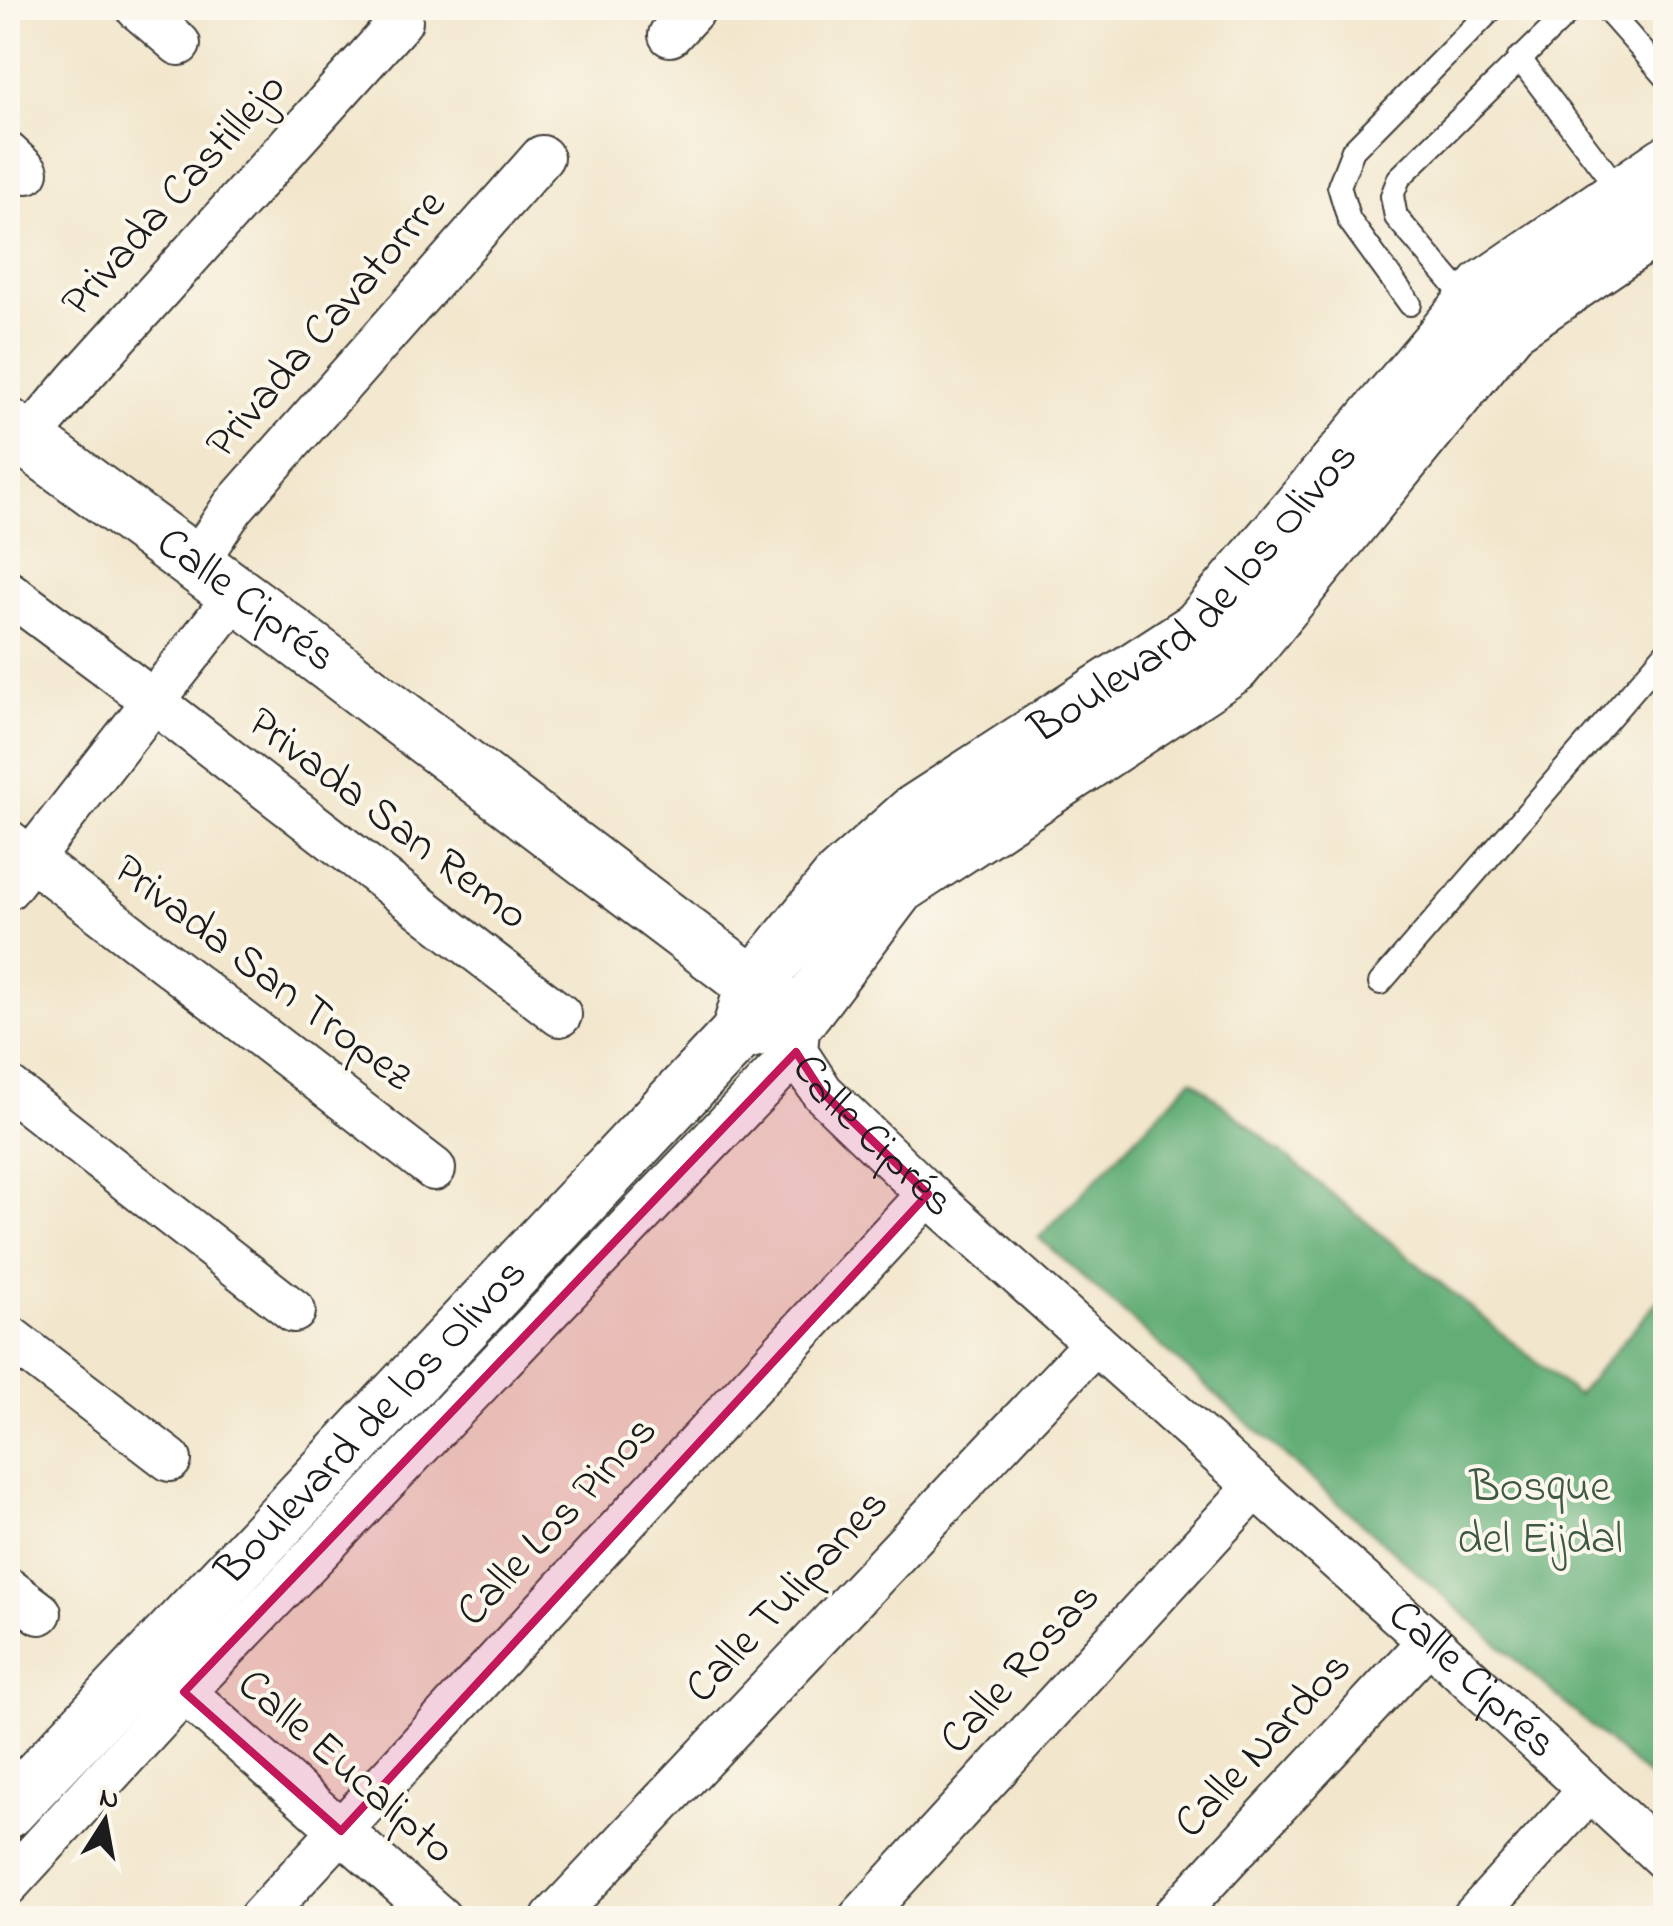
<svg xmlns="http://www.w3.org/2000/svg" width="1673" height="1926" font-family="'Indie Flower',sans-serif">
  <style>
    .forest { fill: #63ae77; stroke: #40654a; stroke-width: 2.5 }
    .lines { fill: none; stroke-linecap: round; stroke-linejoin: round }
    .service-casing { stroke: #3c3a36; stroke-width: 26 }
    .minor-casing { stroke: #3c3a36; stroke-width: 46 }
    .tertiary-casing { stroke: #3c3a36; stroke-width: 59 }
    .service { stroke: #fff; stroke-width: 22 }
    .minor { stroke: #fff; stroke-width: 42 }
    .tertiary { stroke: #fff; stroke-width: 55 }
    .marked { fill: #c2185b; fill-opacity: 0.2; stroke: #c2185b; stroke-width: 8; stroke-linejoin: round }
    .labels { text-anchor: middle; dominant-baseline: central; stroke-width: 8; stroke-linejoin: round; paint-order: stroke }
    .street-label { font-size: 45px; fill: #1c1c1c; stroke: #fbf7ec }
    .park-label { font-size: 45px; fill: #3d5943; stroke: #fbf7ec }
  </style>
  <rect width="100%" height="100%" fill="#fbf7ec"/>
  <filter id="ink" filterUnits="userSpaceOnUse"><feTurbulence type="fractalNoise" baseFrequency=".01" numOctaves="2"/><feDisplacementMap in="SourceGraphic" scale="20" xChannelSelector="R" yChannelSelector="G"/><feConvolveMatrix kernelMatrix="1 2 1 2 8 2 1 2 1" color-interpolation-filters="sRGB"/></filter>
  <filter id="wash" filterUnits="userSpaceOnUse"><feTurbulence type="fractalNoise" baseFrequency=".0048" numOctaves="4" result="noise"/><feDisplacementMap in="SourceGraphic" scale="40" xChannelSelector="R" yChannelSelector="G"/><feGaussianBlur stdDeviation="2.25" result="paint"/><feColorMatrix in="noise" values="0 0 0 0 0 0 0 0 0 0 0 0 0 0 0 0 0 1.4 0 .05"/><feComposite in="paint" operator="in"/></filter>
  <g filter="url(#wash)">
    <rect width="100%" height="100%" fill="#f2e6cc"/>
    <path class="forest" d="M 1192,1079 L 1577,1395 L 1665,1292 L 1665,1792 L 1039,1238 Z"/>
  </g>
  <g filter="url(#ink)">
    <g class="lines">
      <defs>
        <g id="service">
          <path d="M 1605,8 L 1666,77"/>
          <path d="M 1519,58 L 1622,194"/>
          <path d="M 1410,304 L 1349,220 L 1339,186 L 1353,150 L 1493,8"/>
          <path d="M 1472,306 L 1396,217 L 1392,196 L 1399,178 L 1573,8"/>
          <path d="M 1380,983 L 1666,652"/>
        </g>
        <g id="minor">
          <path d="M 137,8 L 179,44"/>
          <path d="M 670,35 L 695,8"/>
          <path d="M 8,154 L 27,172"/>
          <path d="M 26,441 L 77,381 L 401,21"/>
          <path d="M 195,564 L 233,507 L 542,157"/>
          <path d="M 8,592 L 114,671 L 560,1015"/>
          <path d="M 8,841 L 434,1169"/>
          <path d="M 8,888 L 237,594"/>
          <path id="s1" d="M 799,1018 L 796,1052 L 822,1092 L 928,1194 L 1429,1641 L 1666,1860"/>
          <path d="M 8,1087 L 294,1311"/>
          <path d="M 8,1336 L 170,1460"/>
          <path d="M 8,1589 L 40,1613"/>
          <path d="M 184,1692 L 440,1918"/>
          <path d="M 8,1884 L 184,1692 L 796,1052"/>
          <path d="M 260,1918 L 928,1194"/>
          <path d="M 553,1918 L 1095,1343"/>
          <path d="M 860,1918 L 1256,1486"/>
          <path d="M 1172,1918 L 1429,1641"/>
          <path d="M 1473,1918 L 1589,1791"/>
        </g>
        <g id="tertiary">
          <path id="s2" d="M 8,426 L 265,615 L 784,1008"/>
          <path d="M 739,1033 L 799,1018 L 898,887 L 1233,666 L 1510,326 L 1666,220"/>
          <path id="s3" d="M 8,1810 L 739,1033 L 753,986 L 838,881 L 914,813 L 1199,628 L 1486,287 L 1666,164"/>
        </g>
      </defs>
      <use href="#service" class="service-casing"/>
      <use href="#minor" class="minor-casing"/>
      <use href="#tertiary" class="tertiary-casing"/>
      <use href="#service" class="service"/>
      <use href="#minor" class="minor"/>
      <use href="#tertiary" class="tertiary"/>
    </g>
  </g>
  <path class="marked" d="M 796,1052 L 822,1092 L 928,1194 L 341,1831 L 184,1692 Z"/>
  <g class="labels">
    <g class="street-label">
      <text transform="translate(175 196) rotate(-48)">Privada Castillejo</text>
      <text transform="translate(327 325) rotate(-49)">Privada Cavatorrre</text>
      <text stroke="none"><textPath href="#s3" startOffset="1712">Boulevard de los Olivos</textPath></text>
      <text stroke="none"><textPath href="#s2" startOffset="295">Calle Ciprés</textPath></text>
      <text transform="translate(387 820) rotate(37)">Privada San Remo</text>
      <text transform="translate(262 974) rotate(37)">Privada San Tropez</text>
      <text stroke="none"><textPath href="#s1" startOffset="148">Calle Ciprés</textPath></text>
      <text stroke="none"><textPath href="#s3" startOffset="532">Boulevard de los Olivos</textPath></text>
      <text transform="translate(558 1522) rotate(-47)">Calle Los Pinos</text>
      <text transform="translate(788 1597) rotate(-47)">Calle Tulipanes</text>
      <text transform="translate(1021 1669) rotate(-48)">Calle Rosas</text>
      <text stroke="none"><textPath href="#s1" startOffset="958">Calle Ciprés</textPath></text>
      <text transform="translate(1264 1746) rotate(-47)">Calle Nardos</text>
      <text transform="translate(345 1768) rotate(41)">Calle Eucalipto</text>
    </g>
    <g class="park-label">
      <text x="1540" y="1489">Bosque<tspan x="1540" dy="52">del Eijdal</tspan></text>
    </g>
  </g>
  <rect width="1673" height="1926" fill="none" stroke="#fbf7ec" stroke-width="40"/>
  <g transform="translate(105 1821) rotate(11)" stroke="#fbf7ec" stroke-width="8" paint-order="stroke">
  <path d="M0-8L18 38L0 25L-18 38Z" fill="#1c1c1c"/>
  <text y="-15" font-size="28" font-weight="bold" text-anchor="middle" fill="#1c1c1c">N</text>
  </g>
</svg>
